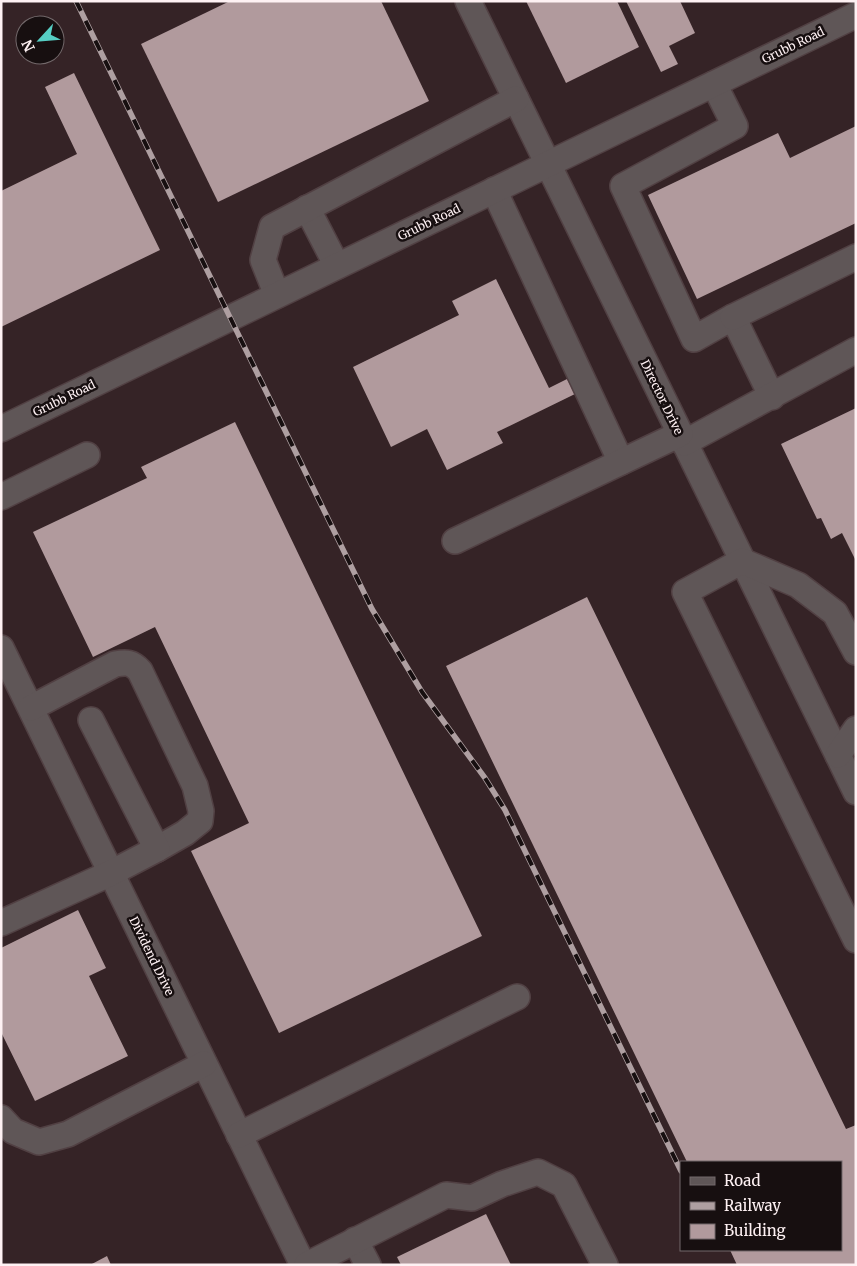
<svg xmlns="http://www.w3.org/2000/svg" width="857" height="1266" font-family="Merriweather,serif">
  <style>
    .building { fill: #b19a9d }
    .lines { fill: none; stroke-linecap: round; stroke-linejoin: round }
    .minor-casing { stroke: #514043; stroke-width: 28 }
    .minor { stroke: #5f5657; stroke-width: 25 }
    .rail-casing { stroke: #ae9fa1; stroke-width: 5.5 }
    .rail { stroke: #170f10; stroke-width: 4; stroke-dasharray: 11; stroke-linecap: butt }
    .labels { text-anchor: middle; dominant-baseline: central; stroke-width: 5; stroke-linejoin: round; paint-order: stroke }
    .street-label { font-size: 12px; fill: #fef1f3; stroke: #170f10 }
  </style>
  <rect width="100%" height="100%" fill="#352326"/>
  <g class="building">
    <path d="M 230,1 L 381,1 L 429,101 L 218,202 L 141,44 Z"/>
    <path d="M 526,1 L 617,1 L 639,47 L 566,83 Z"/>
    <path d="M 626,1 L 680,1 L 695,33 L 669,46 L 678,64 L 661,72 Z"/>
    <path d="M 74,73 L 160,250 L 1,327 L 1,191 L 77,154 L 45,87 Z"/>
    <path d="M 856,126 L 856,223 L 697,299 L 648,195 L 778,133 L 790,158 Z"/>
    <path d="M 496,279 L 549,388 L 567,379 L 575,394 L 497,432 L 503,443 L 447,470 L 427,429 L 391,447 L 353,367 L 459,315 L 452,301 Z"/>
    <path d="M 856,408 L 856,561 L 842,533 L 831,539 L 821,518 L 817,519 L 781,444 Z"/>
    <path d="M 235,422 L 482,936 L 279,1033 L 191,851 L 249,823 L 155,627 L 93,657 L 33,532 L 147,478 L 141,467 Z"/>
    <path d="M 587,597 L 846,1129 L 856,1125 L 856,1265 L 737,1265 L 730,1250 L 841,1250 L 841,1162 L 687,1162 L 446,666 Z"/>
    <path d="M 78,910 L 106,968 L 89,976 L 128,1056 L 35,1101 L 1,1032 L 1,948 Z"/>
    <path d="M 486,1214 L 511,1265 L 401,1265 L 397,1257 Z"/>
    <path d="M 107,1256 L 111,1265 L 90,1265 Z"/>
  </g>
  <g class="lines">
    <defs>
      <g id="minor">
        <path d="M 468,1 L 856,792"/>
        <path d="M 714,84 L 735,126 L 623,186 L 694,339 L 733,317 L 772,397"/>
        <path d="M 494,190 L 621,462"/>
        <path d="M 307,208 L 337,266"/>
        <path d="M 277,295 L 263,260 L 272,227 L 516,99"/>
        <path d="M 733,317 L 856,257"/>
        <path d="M 1,429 L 856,15"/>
        <path d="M 684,443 L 856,350"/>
        <path d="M 1,497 L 87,455"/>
        <path d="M 455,541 L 680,434"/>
        <path d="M 1,648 L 303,1265"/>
        <path d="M 856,652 L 835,613 L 798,585 L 742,561 L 685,592 L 856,940"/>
        <path d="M 31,708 L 115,664 C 126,662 132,662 140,671 L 195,786 L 201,811 L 200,821 L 185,833 L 157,849"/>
        <path d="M 838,755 L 856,729"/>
        <path d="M 1,923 L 111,873 L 157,849 L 91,720"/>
        <path d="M 1,1118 L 13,1131 L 39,1142 L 68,1134 L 204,1064"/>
        <path d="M 239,1135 L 517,997"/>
        <path d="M 355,1240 L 368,1265"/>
        <path d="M 307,1265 L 446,1195 L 472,1198 L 502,1184 L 538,1172 L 564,1185 L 605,1265"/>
      </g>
    </defs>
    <use href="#minor" class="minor-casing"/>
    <use href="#minor" class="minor"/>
    <defs>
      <path id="rail" d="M 76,1 L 372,609 L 422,692 L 485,778 L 505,810 L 681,1171"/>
    </defs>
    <use href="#rail" class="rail-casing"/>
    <use href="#rail" class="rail"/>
  </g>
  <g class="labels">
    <g class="street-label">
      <text transform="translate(793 45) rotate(-26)">Grubb Road</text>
      <text transform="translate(429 222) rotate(-26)">Grubb Road</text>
      <text transform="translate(662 397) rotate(64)">Director Drive</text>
      <text transform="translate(64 398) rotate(-26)">Grubb Road</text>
      <text transform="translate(152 956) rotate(64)">Dividend Drive</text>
    </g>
  </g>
  <rect width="857" height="1266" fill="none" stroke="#fef1f3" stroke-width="5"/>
  <rect x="680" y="1161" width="162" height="90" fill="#170f10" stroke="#73696b"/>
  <rect x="690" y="1177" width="25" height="8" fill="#5f5657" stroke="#73696b"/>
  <text x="724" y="1186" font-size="15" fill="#fef1f3">Road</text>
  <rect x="690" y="1202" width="25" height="8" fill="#ae9fa1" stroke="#73696b"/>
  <text x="724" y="1211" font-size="15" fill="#fef1f3">Railway</text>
  <rect x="690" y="1224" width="25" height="15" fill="#b19a9d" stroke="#73696b"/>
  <text x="724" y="1236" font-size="15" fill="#fef1f3">Building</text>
  <g transform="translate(40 40) rotate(244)"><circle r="24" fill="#170f10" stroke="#73696b"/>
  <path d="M0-4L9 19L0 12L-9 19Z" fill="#56cec4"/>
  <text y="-8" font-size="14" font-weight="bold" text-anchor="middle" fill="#fef1f3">N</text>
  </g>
</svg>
